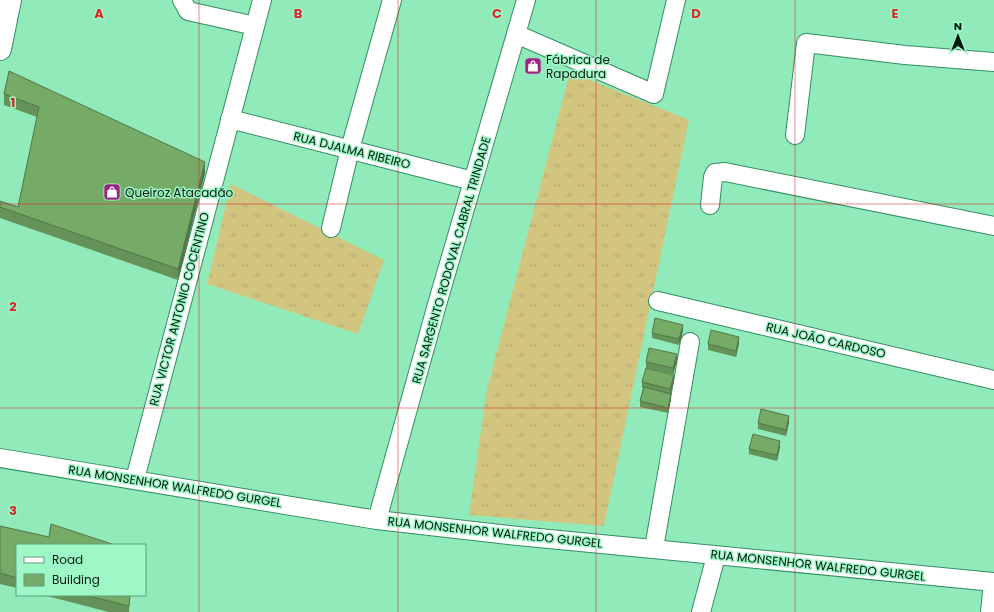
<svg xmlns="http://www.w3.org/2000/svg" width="994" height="612" font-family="Poppins,sans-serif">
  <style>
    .grass { fill: url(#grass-tufts) }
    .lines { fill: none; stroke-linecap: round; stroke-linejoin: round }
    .minor-casing { stroke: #328e62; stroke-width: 20 }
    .major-casing { stroke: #328e62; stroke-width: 24 }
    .minor { stroke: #fff; stroke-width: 18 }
    .major { stroke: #fff; stroke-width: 22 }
    .wall { fill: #659259 }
    .shaded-wall { fill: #527748 }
    .building { fill: #75aa67; stroke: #527748 }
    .grid { fill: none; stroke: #d62828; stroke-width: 1; stroke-opacity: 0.55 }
    .labels { text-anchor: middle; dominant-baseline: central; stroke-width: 3; stroke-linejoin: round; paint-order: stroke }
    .poi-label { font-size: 12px; fill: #001a0d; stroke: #9ef7c6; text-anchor: start }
    .street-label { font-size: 12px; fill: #001a0d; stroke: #9ef7c6 }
    .grid-label { font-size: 13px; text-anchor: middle; font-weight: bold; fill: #d62828; stroke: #9ef7c6; stroke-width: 3; stroke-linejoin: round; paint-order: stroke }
  </style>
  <defs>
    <pattern id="grass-tufts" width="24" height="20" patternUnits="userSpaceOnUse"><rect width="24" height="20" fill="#d2c57f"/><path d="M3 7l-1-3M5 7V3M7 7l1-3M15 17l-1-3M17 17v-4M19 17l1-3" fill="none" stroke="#b2a96d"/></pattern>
  </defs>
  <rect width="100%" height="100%" fill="#91eab9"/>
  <g class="grass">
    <path d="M 570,72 L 689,120 L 604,526 L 469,515 L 487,389 Z"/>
    <path d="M 231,184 L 384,260 L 358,334 L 207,284 Z"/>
  </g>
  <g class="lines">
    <defs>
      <g id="minor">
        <path d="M 182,0 L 188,11 L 255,26"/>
        <path d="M 516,34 L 654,94 L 676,0"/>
        <path d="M 230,119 L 473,181"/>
        <path d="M 795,135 L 806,43 L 905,55 L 994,62"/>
        <path d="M 710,205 L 713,177 L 715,173 L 725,172 L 994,226"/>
        <path d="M 331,228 L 350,149 L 392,0"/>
        <path d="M 658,301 L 994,380"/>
        <path d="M 0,458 L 377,520 L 518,536 L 994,582"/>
        <path d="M 135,479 L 262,0"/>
        <path d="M 377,520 L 438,301 L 526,0"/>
        <path d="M 654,548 L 690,342"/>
        <path d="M 701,612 L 716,556"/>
        <path d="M 990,612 L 993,582"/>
      </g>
      <path id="major" d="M 0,49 L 10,0"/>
    </defs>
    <use href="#minor" class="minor-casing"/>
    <use href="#major" class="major-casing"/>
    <use href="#minor" class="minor"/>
    <use href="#major" class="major"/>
  </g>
  <g class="wall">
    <path d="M 9,71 L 205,173 L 178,280 L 0,218 L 0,201 L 18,207 L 37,117 L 4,105 L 4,94 Z"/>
    <path d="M 683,331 L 679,345 L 652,338 L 652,333 Z"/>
    <path d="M 739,343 L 736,357 L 708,350 L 708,344 Z"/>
    <path d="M 677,360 L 673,374 L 646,368 L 646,362 Z"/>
    <path d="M 674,381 L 671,393 L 671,399 L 668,413 L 640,407 L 640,401 L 643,388 L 642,388 L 642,382 Z"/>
    <path d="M 789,422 L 786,436 L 758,429 L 758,423 Z"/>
    <path d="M 780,447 L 777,461 L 749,454 L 749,449 Z"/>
    <path d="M 0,526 L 49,537 L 115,545 L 17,545 L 17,588 L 0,584 Z"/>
    <path d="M 43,595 L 130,595 L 129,612 L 109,612 Z"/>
  </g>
  <g class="shaded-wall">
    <path d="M 205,162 L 205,173 L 178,280 L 178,269 Z"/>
    <path d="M 683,325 L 683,331 L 679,345 L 679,339 Z"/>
    <path d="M 739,337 L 739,343 L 736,357 L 736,351 Z"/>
    <path d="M 677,354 L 677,360 L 673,374 L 673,368 Z"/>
    <path d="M 674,375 L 674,381 L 670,395 L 670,389 Z"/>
    <path d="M 671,394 L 671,399 L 668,413 L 668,408 Z"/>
    <path d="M 789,416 L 789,422 L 786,436 L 786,430 Z"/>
    <path d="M 780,441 L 780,447 L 777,461 L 777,455 Z"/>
  </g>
  <g class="building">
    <path d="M 9,71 L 205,162 L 178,269 L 0,207 L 0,201 L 18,207 L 39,107 L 4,94 Z"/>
    <path d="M 655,318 L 683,325 L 679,339 L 652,333 Z"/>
    <path d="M 711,330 L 739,337 L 736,351 L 708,344 Z"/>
    <path d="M 649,348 L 677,354 L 673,368 L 646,362 Z"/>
    <path d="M 646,368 L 674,375 L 670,389 L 642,382 Z"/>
    <path d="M 644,387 L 671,394 L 668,408 L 640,401 Z"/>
    <path d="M 761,409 L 789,416 L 786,430 L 758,423 Z"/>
    <path d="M 753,434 L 780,441 L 777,455 L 749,449 Z"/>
    <path d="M 51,524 L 115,545 L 17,545 L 17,578 L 0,573 L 0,526 L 49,537 Z"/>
    <path d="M 85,595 L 130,595 L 129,606 Z"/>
  </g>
  <path class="grid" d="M 199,0 L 199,612M 398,0 L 398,612M 596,0 L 596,612M 795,0 L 795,612M 0,204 L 994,204M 0,408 L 994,408"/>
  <defs>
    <symbol id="shop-square" viewBox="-11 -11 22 22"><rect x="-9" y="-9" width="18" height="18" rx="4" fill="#9b2580" stroke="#9ef7c6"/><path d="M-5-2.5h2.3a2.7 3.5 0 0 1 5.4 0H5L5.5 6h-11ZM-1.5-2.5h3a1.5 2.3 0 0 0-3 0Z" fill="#fff"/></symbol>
  </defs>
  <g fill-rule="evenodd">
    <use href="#shop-square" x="523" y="56" width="20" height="20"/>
    <use href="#shop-square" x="102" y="182" width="20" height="20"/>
  </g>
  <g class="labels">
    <g class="poi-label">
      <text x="546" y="59">Fábrica de<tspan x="546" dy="14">Rapadura</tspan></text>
      <text x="125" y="192">Queiroz Atacadão</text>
    </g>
    <g class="street-label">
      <text transform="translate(352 150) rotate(14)">RUA DJALMA RIBEIRO</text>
      <text transform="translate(451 260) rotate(-74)">RUA SARGENTO RODOVAL CABRAL TRINDADE</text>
      <text transform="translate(179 309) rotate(-75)">RUA VICTOR ANTONIO COCENTINO</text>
      <text transform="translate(826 340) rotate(13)">RUA JOÃO CARDOSO</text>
      <text transform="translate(175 486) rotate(9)">RUA MONSENHOR WALFREDO GURGEL</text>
      <text transform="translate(495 532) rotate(6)">RUA MONSENHOR WALFREDO GURGEL</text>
      <text transform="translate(818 565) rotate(6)">RUA MONSENHOR WALFREDO GURGEL</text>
    </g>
  </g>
  <g class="grid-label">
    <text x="99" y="18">A</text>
    <text x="298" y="18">B</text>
    <text x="497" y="18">C</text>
    <text x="696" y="18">D</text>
    <text x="895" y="18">E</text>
    <text x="13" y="107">1</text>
    <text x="13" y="311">2</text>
    <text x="13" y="515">3</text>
  </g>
  <rect x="16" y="544" width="130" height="52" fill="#9ef7c6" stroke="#5f9f7c"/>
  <rect x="24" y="557" width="20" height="6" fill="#ffffff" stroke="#5f9f7c"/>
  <text x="52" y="564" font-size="12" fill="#001a0d">Road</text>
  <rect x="24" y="574" width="20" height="12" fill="#75aa67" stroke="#5f9f7c"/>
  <text x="52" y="584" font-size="12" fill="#001a0d">Building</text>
  <g transform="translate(958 36)" stroke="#9ef7c6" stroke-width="3" paint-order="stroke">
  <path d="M0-3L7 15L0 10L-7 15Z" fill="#001a0d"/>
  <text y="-6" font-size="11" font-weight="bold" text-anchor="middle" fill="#001a0d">N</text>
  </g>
</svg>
